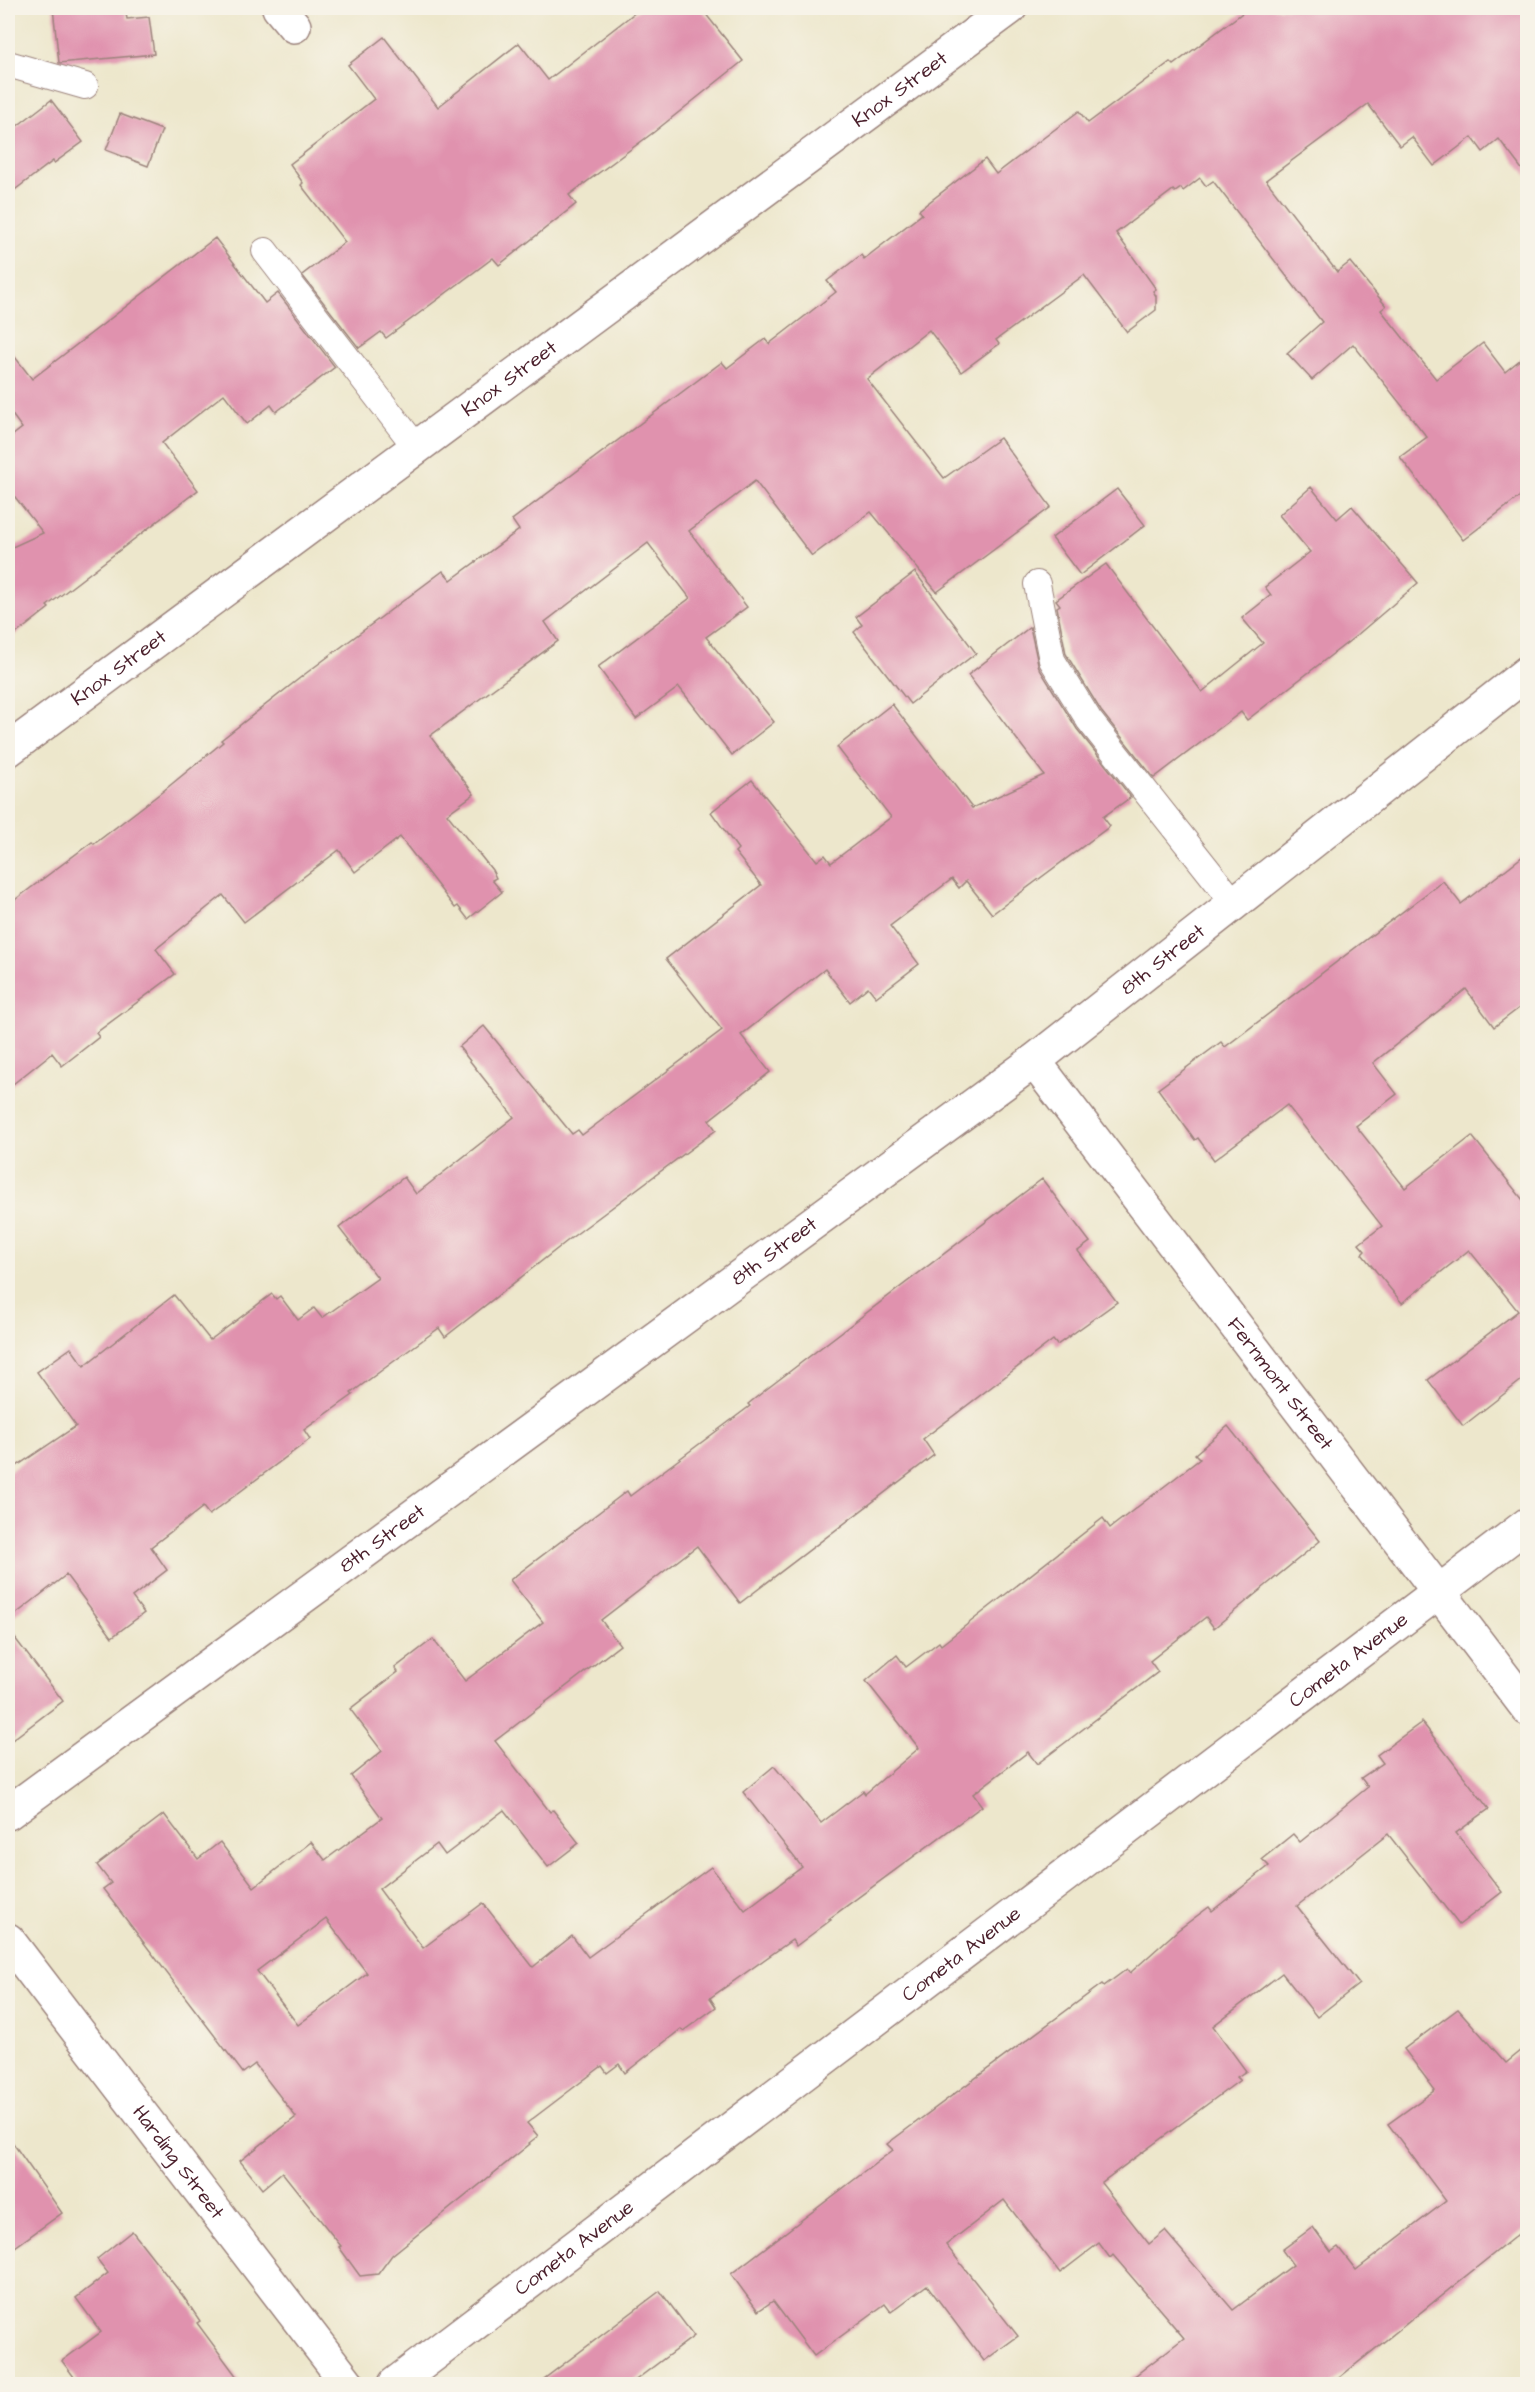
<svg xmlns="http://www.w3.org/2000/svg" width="1535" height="2392" font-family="'Architects Daughter',sans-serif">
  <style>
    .building { fill: #e092ae; fill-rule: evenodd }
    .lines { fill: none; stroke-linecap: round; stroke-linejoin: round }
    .service-casing { stroke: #9c837c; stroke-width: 28 }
    .minor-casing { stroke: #9c837c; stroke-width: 36 }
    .tertiary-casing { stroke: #9c837c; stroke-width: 36 }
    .service { stroke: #fff; stroke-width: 26 }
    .minor { stroke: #fff; stroke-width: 33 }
    .tertiary { stroke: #fff; stroke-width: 33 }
    .labels { text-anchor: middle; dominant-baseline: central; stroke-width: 4.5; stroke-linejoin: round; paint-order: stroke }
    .street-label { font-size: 20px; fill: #4a1f2b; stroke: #f7f3e8 }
  </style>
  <rect width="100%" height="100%" fill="#f7f3e8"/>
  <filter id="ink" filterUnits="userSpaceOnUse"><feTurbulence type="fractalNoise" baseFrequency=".0167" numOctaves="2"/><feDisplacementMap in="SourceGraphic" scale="12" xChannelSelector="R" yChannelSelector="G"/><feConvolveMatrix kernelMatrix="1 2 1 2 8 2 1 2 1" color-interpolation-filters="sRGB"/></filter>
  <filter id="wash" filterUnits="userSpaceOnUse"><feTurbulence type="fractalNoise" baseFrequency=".008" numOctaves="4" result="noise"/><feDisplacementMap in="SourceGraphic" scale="24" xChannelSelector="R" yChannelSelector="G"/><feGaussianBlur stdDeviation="1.35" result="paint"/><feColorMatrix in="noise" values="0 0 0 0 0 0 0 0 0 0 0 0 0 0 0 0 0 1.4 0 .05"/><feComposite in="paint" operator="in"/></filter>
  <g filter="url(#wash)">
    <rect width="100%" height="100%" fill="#ede7cc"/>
    <g id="blocks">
      <g class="building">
        <path d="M 53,8 L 125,8 L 127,19 L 149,17 L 154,54 L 59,63 Z"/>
        <path d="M 641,8 L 701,8 L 743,61 L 654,132 L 569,195 L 576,204 L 499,265 L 493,258 L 386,338 L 381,332 L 359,348 L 302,275 L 345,242 L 301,185 L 303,183 L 290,164 L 374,99 L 348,65 L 384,37 L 438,107 L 519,43 L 548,80 Z"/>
        <path d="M 1249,8 L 1527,8 L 1527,176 L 1499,139 L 1483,152 L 1472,137 L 1434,166 L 1412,137 L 1400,146 L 1368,104 L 1266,180 L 1337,272 L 1350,262 L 1386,306 L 1381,310 L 1436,379 L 1483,343 L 1505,372 L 1527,354 L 1527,491 L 1463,540 L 1400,457 L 1427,437 L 1353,344 L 1312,380 L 1287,353 L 1322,322 L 1213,181 L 1206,186 L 1200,178 L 1183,191 L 1181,188 L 1175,192 L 1173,190 L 1116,233 L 1156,289 L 1153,291 L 1156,296 L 1156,310 L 1127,332 L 1084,275 L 996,340 L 999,344 L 961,372 L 929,330 L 867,379 L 944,478 L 1000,438 L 1051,507 L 937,592 L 871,512 L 812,556 L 755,481 L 689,531 L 747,607 L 706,637 L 774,722 L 732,755 L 679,687 L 636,719 L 598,667 L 690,598 L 648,543 L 545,622 L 558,641 L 430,736 L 474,794 L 447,814 L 492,870 L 496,878 L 492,880 L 502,892 L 468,919 L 458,906 L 455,908 L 400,837 L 355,872 L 339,850 L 244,922 L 223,895 L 156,949 L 175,974 L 96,1033 L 99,1037 L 62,1066 L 52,1053 L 8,1088 L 8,905 L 92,842 L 94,844 L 162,792 L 223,742 L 221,740 L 305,674 L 443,571 L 451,580 L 519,530 L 512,520 L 722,362 L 727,368 L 765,339 L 769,344 L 836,292 L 827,281 L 861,255 L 864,259 L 922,214 L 919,210 L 985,159 L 996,174 L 1079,111 L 1088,123 L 1170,62 L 1173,65 Z"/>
        <path d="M 51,100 L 83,142 L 54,163 L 53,161 L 8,195 L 8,133 Z"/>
        <path d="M 120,114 L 162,130 L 148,166 L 106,150 Z"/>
        <path d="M 215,238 L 265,303 L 278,293 L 335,367 L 276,412 L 271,405 L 247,424 L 224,394 L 162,443 L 198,490 L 47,606 L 49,608 L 8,640 L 8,549 L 43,533 L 8,488 L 8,439 L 22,428 L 8,409 L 8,348 L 32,379 Z"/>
        <path d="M 1311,487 L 1337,519 L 1352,506 L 1418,583 L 1356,636 L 1247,720 L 1241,712 L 1154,778 L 1101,711 L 1066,654 L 1057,607 L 1060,605 L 1056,600 L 1106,564 L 1202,692 L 1263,643 L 1242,618 L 1271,595 L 1265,587 L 1310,552 L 1279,515 Z"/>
        <path d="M 1117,489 L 1145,525 L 1080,575 L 1052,538 Z"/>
        <path d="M 915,572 L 976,653 L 910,704 L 854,632 L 862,625 L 856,617 Z"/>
        <path d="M 1030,627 L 1039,668 L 1077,729 L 1131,797 L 1103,817 L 1110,826 L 992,914 L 966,881 L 959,888 L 952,879 L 890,926 L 919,964 L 876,997 L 868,987 L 850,1002 L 825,969 L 741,1035 L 770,1072 L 709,1120 L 716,1130 L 571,1238 L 445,1337 L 439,1328 L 351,1393 L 353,1395 L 304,1430 L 310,1439 L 209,1515 L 203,1507 L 151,1547 L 167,1570 L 132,1597 L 144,1613 L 112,1637 L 66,1575 L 8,1620 L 8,1472 L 76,1426 L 37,1372 L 71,1348 L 84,1366 L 174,1295 L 210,1340 L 272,1294 L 276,1299 L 280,1296 L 298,1320 L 314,1308 L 322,1318 L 378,1278 L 339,1228 L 404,1177 L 416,1194 L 514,1117 L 459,1047 L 484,1026 L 572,1134 L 578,1130 L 582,1135 L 722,1030 L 666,959 L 761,885 L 735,852 L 738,849 L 711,812 L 752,780 L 817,861 L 825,855 L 831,863 L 891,817 L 837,747 L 892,704 L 972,808 L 1044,775 L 968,675 Z"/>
        <path d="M 1527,853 L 1527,1002 L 1494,1027 L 1466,989 L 1373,1063 L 1397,1094 L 1356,1126 L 1405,1188 L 1472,1136 L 1527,1205 L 1527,1376 L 1463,1426 L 1428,1380 L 1518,1311 L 1469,1250 L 1402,1303 L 1362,1254 L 1365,1251 L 1359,1244 L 1382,1226 L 1287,1105 L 1214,1160 L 1198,1138 L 1195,1140 L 1158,1089 L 1221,1042 L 1225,1047 L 1443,881 L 1461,904 Z"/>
        <path d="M 1042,1179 L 1090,1242 L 1078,1251 L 1117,1302 L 1057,1345 L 1053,1340 L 923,1439 L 934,1455 L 740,1603 L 697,1546 L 601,1620 L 620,1645 L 495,1741 L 550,1812 L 553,1810 L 579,1843 L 548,1867 L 504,1810 L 445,1855 L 437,1844 L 379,1889 L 423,1948 L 483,1903 L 533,1967 L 572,1936 L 588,1957 L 711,1867 L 745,1910 L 802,1867 L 743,1792 L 774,1766 L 821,1823 L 863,1791 L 865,1794 L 919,1748 L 866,1681 L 897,1655 L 906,1667 L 939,1642 L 941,1645 L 1103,1518 L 1110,1528 L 1200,1459 L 1195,1454 L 1228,1426 L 1320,1541 L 1214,1628 L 1206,1617 L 1150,1661 L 1158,1672 L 1037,1764 L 1028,1752 L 973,1794 L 982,1806 L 829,1919 L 831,1920 L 796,1946 L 792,1940 L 710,1998 L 716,2007 L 683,2031 L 681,2029 L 625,2073 L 619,2064 L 607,2073 L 602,2066 L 527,2123 L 538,2136 L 529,2143 L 530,2144 L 392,2255 L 378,2274 L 360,2276 L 339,2247 L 341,2246 L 282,2172 L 262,2189 L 240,2161 L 296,2117 L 255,2064 L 243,2073 L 103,1889 L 111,1883 L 97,1865 L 164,1814 L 198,1859 L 220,1842 L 254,1887 L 311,1842 L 325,1860 L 382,1818 L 351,1776 L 382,1751 L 350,1709 L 398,1672 L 395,1668 L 433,1639 L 465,1681 L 543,1622 L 510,1580 L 627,1491 L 630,1496 L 750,1406 L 748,1404 L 768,1388 ZM 326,1919 L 367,1973 L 298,2025 L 257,1971 Z"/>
        <path d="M 8,1629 L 63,1701 L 8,1743 Z"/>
        <path d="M 1422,1722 L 1489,1809 L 1456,1833 L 1502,1892 L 1459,1925 L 1388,1834 L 1297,1906 L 1359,1984 L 1317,2017 L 1282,1973 L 1213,2026 L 1246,2071 L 1237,2077 L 1240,2080 L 1101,2183 L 1149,2244 L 1165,2231 L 1233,2310 L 1293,2265 L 1282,2250 L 1313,2227 L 1331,2252 L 1338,2247 L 1356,2270 L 1446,2201 L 1388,2124 L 1435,2090 L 1404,2049 L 1458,2009 L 1506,2063 L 1527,2046 L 1527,2227 L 1330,2385 L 1123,2385 L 1184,2338 L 1113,2255 L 1110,2258 L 1099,2243 L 1060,2273 L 1004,2200 L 946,2245 L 1018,2336 L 984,2361 L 927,2285 L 891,2312 L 885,2304 L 814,2356 L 773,2301 L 758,2311 L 731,2274 L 893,2150 L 887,2144 L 1102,1984 L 1104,1986 L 1127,1969 L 1130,1973 L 1178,1930 L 1209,1907 L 1212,1911 L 1269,1866 L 1262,1859 L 1293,1834 L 1300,1842 L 1368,1787 L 1361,1778 L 1383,1763 L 1377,1755 Z"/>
        <path d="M 8,2136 L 62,2213 L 8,2252 Z"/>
        <path d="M 132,2231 L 183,2296 L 200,2321 L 197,2323 L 243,2385 L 80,2385 L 62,2361 L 101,2332 L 76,2298 L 108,2273 L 97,2259 Z"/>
        <path d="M 660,2291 L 694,2336 L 629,2385 L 536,2385 Z"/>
      </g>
    </g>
  </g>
  <g filter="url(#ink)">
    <use href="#blocks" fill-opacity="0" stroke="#9c837c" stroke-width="1.5"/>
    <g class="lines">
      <defs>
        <g id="service">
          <path d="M 8,64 L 85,86"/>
          <path d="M 265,251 L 416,447"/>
          <path d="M 1037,584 L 1052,660 L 1089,720 L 1234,903"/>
        </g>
        <g id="minor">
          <path d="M 279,8 L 294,26"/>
          <path id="s1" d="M 8,750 L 1010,8"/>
          <path id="s2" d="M 1034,1061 L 1528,1709"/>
          <path id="s3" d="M 8,1940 L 348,2384"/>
          <path id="s4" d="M 395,2384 L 1528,1524"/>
        </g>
        <g id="tertiary">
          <path id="s5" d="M 8,1813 L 1034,1061 L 1528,672"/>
        </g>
      </defs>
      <use href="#service" class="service-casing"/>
      <use href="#minor" class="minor-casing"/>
      <use href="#tertiary" class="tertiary-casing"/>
      <use href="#service" class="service"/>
      <use href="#minor" class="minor"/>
      <use href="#tertiary" class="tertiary"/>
    </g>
  </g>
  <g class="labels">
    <g class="street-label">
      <text stroke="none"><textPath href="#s1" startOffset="1110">Knox Street</textPath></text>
      <text stroke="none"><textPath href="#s1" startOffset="624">Knox Street</textPath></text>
      <text stroke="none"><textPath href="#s1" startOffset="138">Knox Street</textPath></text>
      <text stroke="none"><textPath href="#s5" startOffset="1436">8th Street</textPath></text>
      <text stroke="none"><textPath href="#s5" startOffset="950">8th Street</textPath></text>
      <text stroke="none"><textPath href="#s2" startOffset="406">Fernmont Street</textPath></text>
      <text stroke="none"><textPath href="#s5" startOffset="464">8th Street</textPath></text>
      <text stroke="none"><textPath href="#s4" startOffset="1197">Cometa Avenue</textPath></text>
      <text stroke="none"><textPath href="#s4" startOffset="711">Cometa Avenue</textPath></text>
      <text stroke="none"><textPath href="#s3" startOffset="280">Harding Street</textPath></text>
      <text stroke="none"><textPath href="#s4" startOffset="225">Cometa Avenue</textPath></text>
    </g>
  </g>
  <rect width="1535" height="2392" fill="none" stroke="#f7f3e8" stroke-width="30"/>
</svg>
